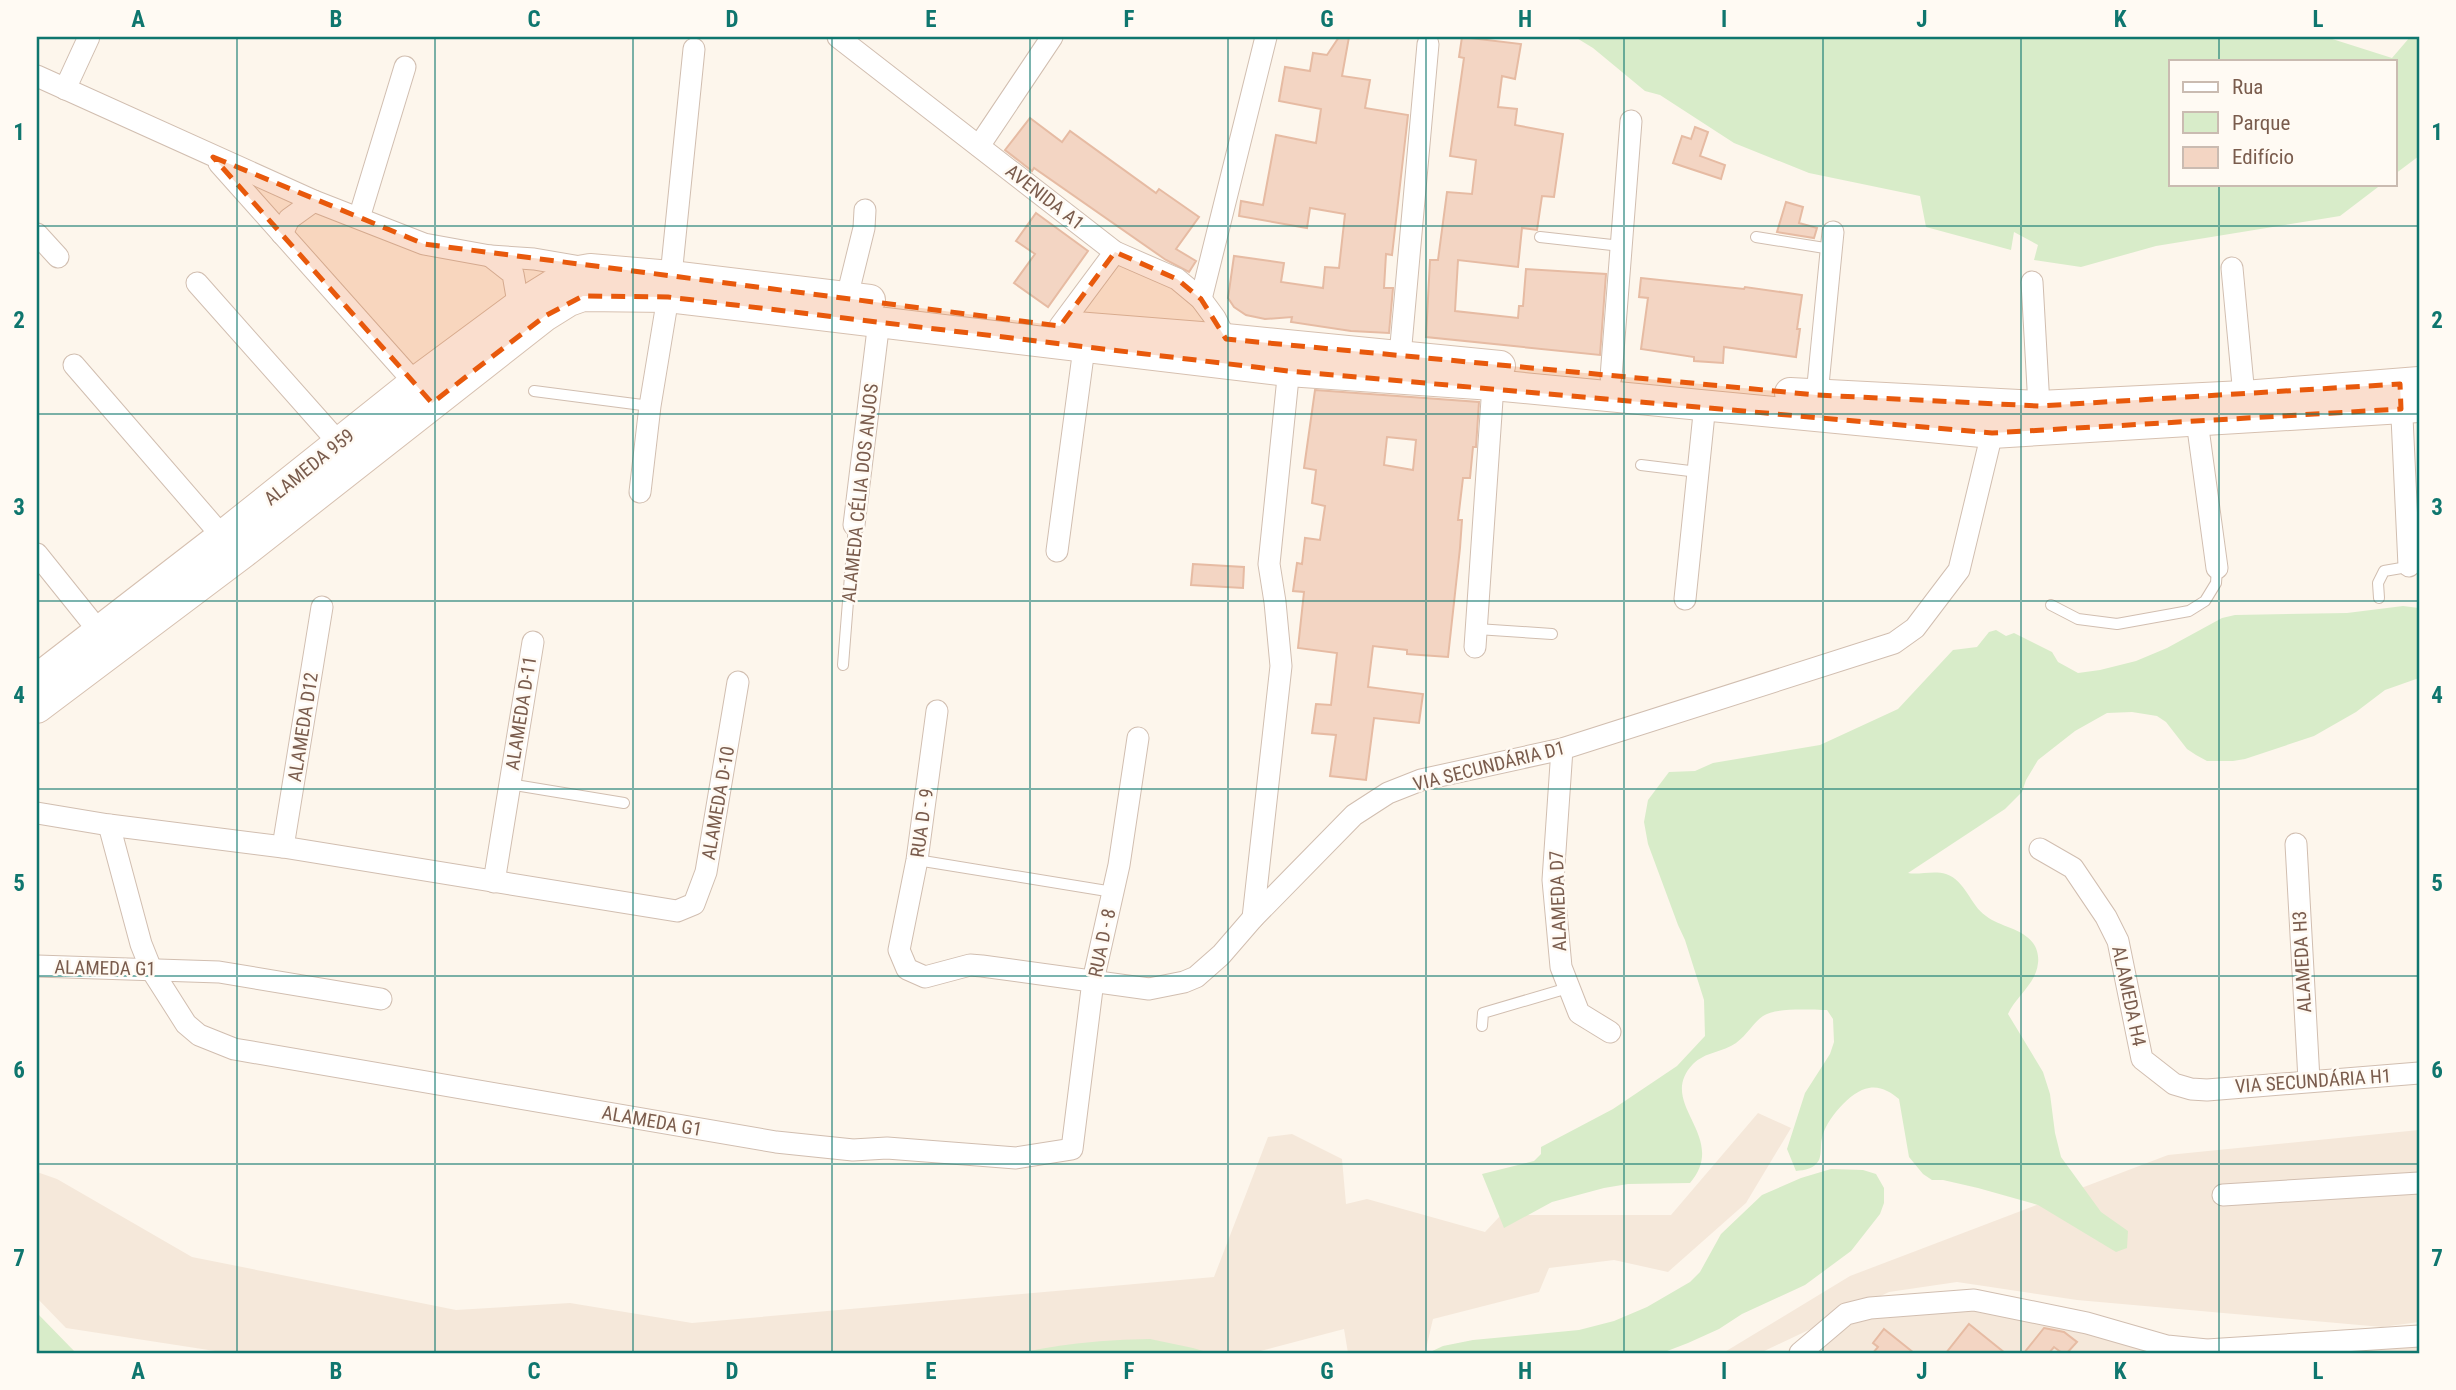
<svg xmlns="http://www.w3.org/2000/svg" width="2456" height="1390" font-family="'Roboto Condensed',sans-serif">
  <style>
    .residential { fill: #f5e8da }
    .green { fill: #d8ecc9 }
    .building { fill: #f3d5c3; stroke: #e6bba3; stroke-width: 2; fill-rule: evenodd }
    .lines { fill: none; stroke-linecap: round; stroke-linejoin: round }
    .lane-casing { stroke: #d1beb0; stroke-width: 12 }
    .street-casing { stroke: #d1beb0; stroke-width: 23 }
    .secondary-casing { stroke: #d6c0b0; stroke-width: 32 }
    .lane { stroke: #fff; stroke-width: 10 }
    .street { stroke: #fff; stroke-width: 21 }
    .secondary { stroke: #fff; stroke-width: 30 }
    .marked { fill: #e8590c; fill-opacity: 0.2; stroke: #e8590c; stroke-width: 5; stroke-dasharray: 14 9; stroke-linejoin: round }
    .grid { fill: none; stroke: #0f766e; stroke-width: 2; stroke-opacity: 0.55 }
    .labels { text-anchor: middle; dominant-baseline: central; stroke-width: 5; stroke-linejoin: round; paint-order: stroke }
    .street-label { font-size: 19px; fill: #7a5c4d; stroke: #fffaf3 }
    .neatline { fill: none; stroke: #0f766e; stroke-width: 2.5 }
    .grid-label { font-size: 23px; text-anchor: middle; font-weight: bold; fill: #0f766e }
  </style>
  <rect width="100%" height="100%" fill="#fdf6ec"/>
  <g class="residential">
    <path d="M 1758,1113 L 1791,1128 L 1746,1203 L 1668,1272 L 1614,1260 L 1549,1268 L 1539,1292 L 1433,1319 L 1425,1353 L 1348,1353 L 1344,1329 L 1253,1353 L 228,1353 L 66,1328 L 37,1298 L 37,1172 L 57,1179 L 192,1257 L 456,1310 L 570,1303 L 692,1323 L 1214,1277 L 1268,1137 L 1292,1134 L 1342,1159 L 1346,1204 L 1367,1199 L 1485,1232 L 1501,1215 L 1671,1215 Z"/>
    <path d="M 2419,1130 L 2419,1322 L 2382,1327 L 2077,1300 L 1957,1282 L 1889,1292 L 1760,1353 L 1723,1353 L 1850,1276 L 2168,1155 Z"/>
    <path d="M 1975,1303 L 2174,1345 L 2419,1337 L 2419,1353 L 1808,1353 L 1845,1322 Z"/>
  </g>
  <g class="green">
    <path d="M 1575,37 L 2326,37 L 2392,58 L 2410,37 L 2419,37 L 2419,156 L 2395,174 L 2395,61 L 2171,61 L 2171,184 L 2382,184 L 2340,216 L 2156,246 L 2081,267 L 2034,260 L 2038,245 L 2014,232 L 2011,250 L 1926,227 L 1920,196 L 1809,173 L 1734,143 L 1660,95 L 1645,91 L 1593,48 Z"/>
    <path d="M 2403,606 L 2419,608 L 2419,678 L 2385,690 L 2356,712 L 2314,736 L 2245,759 L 2233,761 L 2207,761 L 2196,755 L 2187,749 L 2166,722 L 2157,716 L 2132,712 L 2107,713 L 2075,731 L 2038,760 L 2026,780 L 2022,792 L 2005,809 L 1908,873 C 1919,875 1934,870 1946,874 C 1966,881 1970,905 1986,916 C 2000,927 2022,928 2033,943 C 2037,948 2039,957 2038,963 C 2036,984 2016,996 2008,1014 L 2043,1072 L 2050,1094 L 2055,1133 L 2061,1157 L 2101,1212 L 2128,1231 L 2127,1248 L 2116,1252 L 2038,1205 L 1978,1188 L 1943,1180 L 1932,1180 L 1923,1174 L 1909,1157 L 1899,1099 C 1890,1092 1881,1086 1869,1088 C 1851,1090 1825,1121 1822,1138 C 1820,1145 1822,1153 1819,1160 C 1814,1169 1805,1170 1796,1171 L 1787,1149 L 1805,1093 L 1830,1054 L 1834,1042 L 1833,1019 L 1827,1010 C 1811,1010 1776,1007 1763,1016 C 1753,1023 1747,1035 1736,1043 C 1723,1052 1705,1052 1693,1064 C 1655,1104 1730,1136 1690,1183 L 1628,1184 L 1604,1188 L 1552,1202 L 1504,1228 L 1482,1174 L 1534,1161 L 1541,1154 L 1541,1147 L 1613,1109 L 1677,1066 L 1705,1036 L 1704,1000 L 1685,940 L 1678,925 L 1648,844 L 1644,822 L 1648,800 L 1669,772 L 1695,771 L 1713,763 L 1820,745 L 1898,709 L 1953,650 L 1977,647 L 1989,632 L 1996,630 L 2006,636 L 2014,633 L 2052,652 L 2058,662 L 2078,673 L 2100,670 L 2136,661 L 2167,648 L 2222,618 L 2235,615 L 2347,613 Z"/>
    <path d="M 1831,1169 L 1863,1170 L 1876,1174 L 1884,1188 L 1884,1203 L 1880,1214 L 1851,1251 L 1805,1285 L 1742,1314 L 1719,1329 L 1688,1343 L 1662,1353 L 1428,1353 L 1443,1346 L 1473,1340 L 1579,1330 L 1614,1321 L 1647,1307 L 1690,1282 L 1700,1272 L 1721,1234 L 1762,1195 L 1801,1178 Z"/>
    <path d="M 37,1313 L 76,1353 L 37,1353 Z"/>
    <path d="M 1150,1339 L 1193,1348 L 1210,1353 L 1020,1353 C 1068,1343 1101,1340 1150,1339 Z"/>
  </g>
  <g class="building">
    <path d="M 1339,37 L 1349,37 L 1342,76 L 1370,80 L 1365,108 L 1408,115 L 1392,255 L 1386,254 L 1384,288 L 1393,288 L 1389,333 L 1351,331 L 1291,322 L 1292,317 L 1265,319 L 1246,315 L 1234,307 L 1228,298 L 1234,256 L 1284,263 L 1281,282 L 1323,288 L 1325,267 L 1339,268 L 1345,214 L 1310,208 L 1307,228 L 1239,216 L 1241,201 L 1263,205 L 1276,135 L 1316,143 L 1321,109 L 1279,101 L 1285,67 L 1310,71 L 1313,53 L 1327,55 Z"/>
    <path d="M 1462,37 L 1521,44 L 1515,79 L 1502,76 L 1498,107 L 1517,109 L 1515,125 L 1563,134 L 1554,197 L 1542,196 L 1537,230 L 1522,228 L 1518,267 L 1458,260 L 1455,311 L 1518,318 L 1519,306 L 1523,306 L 1526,269 L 1606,274 L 1600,355 L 1426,337 L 1430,260 L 1438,260 L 1447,192 L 1472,194 L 1476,160 L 1450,156 L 1464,58 L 1459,57 Z"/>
    <path d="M 1030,118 L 1062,142 L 1070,131 L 1156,193 L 1159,189 L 1199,217 L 1176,249 L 1196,261 L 1189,272 L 1166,260 L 1034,168 L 1032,171 L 1005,150 Z"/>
    <path d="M 1695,127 L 1708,132 L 1700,156 L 1725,165 L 1721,179 L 1673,163 L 1682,136 L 1691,139 Z"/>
    <path d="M 1786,202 L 1803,207 L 1799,223 L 1817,228 L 1814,238 L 1777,232 Z"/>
    <path d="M 1036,213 L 1088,251 L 1048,307 L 1014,283 L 1035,254 L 1016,241 Z"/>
    <path d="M 1641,278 L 1744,289 L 1745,287 L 1802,295 L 1797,329 L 1800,329 L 1796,357 L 1724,347 L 1723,363 L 1694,361 L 1694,357 L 1641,349 L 1648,298 L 1639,297 Z"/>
    <path d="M 1315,390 L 1479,402 L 1476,447 L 1473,447 L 1470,478 L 1463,478 L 1458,520 L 1462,520 L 1460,548 L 1448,657 L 1407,654 L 1407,650 L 1373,646 L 1368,687 L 1423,694 L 1419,723 L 1374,718 L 1366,780 L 1330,776 L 1336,735 L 1312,733 L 1316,704 L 1331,705 L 1337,653 L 1298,648 L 1304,592 L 1293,591 L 1297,563 L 1302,564 L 1305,538 L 1320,540 L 1325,506 L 1312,503 L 1316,470 L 1304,468 ZM 1387,437 L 1416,440 L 1413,470 L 1384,465 Z"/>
    <path d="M 1193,564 L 1244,567 L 1243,588 L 1191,585 Z"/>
    <path d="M 1969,1324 L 2005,1353 L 1946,1353 Z"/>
    <path d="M 2044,1328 L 2064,1332 L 2077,1342 L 2067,1353 L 2062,1353 L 2054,1347 L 2049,1353 L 2024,1353 Z"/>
    <path d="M 1884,1329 L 1914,1353 L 1873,1353 L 1878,1347 L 1873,1343 Z"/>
  </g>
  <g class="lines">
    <defs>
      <g id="lane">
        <path d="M 1540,237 L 1621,246"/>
        <path d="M 1756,237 L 1831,249"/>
        <path d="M 534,391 L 650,406"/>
        <path d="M 1641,465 L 1698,472"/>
        <path d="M 2379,598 L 2378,583 L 2384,571 L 2413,566"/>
        <path d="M 2051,605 L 2078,619 L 2117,624 L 2189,611 L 2205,601 L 2216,583 L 2217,568"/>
        <path d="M 1477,629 L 1552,634"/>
        <path d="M 843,665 L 854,525"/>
        <path d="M 509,784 L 624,803"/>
        <path d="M 917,860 L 1113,892"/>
        <path d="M 1482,1026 L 1483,1013 L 1568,988"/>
      </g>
      <g id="street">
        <path d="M 838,37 L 1115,252 L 1177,279 L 1201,299 L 1215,318 L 1231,350"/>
        <path d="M 37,76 L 314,201 L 424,244 L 490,256 L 534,259 L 586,268"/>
        <path d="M 65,89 L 89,37"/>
        <path d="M 979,146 L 1052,37"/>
        <path d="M 219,163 L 424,393"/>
        <path d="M 359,218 L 405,67"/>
        <path d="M 37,234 L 58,257"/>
        <path d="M 282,234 L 289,219 L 314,201"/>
        <path d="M 490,256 L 513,274 L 517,297 L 515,316"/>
        <path d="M 2232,268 L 2244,396"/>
        <path d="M 671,276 L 694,49"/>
        <path d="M 2032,282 L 2039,406"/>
        <path d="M 197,283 L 339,443"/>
        <path d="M 847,297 L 864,228 L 865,210"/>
        <path d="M 1201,299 L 1266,37"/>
        <path d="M 1060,326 L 1115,252"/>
        <path d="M 1400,356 L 1428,44"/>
        <path d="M 74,365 L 222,536"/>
        <path d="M 1611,377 L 1631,121"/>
        <path d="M 1817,395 L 1833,232"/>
        <path d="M 2401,396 L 2409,566"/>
        <path d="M 2197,421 L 2217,568"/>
        <path d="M 640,492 L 650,406 L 668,297"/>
        <path d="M 854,525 L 879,321"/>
        <path d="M 1057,551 L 1084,348"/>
        <path d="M 37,554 L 98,630"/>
        <path d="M 1685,599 L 1705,404"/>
        <path d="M 1475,647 L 1493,385"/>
        <path d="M 937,711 L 917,860 L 899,950 L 907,969 L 925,977 L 970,965 L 982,966 L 1149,989 L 1184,982 L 1196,977 L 1221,955 L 1253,918 L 1354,815 L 1388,793 L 1421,780 L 1562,749 L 1894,643 L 1915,628 L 1959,570 L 1992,433"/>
        <path d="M 1562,749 L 1553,880 L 1561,967 L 1579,1013 L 1610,1032"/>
        <path d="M 37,813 L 109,825 L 283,847 L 677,911 L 694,904 L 706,872 L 738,682"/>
        <path d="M 109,825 L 141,944 L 151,969 L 186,1024 L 199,1035 L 234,1049 L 776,1142 L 853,1150 L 887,1148 L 1016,1158 L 1072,1149 L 1093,981 L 1119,865 L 1138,738"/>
        <path d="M 2296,844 L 2309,1080"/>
        <path d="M 283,847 L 322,607"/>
        <path d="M 2040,849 L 2073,868 L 2106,917 L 2118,941 L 2142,1059 L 2174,1084 L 2191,1089 L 2207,1090 L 2419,1073"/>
        <path d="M 494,882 L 533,642"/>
        <path d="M 1253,918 L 1281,666 L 1275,602 L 1269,564 L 1290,358"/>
        <path d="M 37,966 L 219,972 L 381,999"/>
        <path d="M 2223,1195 L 2419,1183"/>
        <path d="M 1800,1353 L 1846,1314 L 1870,1308 L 1974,1300 L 2087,1323 L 2167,1346 L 2207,1350 L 2419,1336"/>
      </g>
      <g id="secondary">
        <path d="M 1076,327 L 1226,339 L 1500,366"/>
        <path d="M 1790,393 L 2039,406 L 2244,396 L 2419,382"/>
        <path d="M 37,679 L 222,536 L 415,382 L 515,308 L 573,272 L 590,269 L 671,276 L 870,300"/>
        <path d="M 37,708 L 243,553 L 545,316 L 569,301 L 583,296 L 668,297 L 1288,371 L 1493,385 L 1992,433 L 2419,407"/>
      </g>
    </defs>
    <use href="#lane" class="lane-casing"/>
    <use href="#street" class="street-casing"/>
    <use href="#secondary" class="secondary-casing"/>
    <use href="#lane" class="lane"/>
    <use href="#street" class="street"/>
    <use href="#secondary" class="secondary"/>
  </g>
  <path class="marked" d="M 213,157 L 424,244 L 1060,326 L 1115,252 L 1177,279 L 1201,299 L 1226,339 L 1817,395 L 2039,406 L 2400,384 L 2401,409 L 1992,433 L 1288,371 L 668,297 L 583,296 L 545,316 L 432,403 Z"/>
  <path class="grid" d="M 237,37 L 237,1353M 435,37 L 435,1353M 633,37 L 633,1353M 832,37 L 832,1353M 1030,37 L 1030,1353M 1228,37 L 1228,1353M 1426,37 L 1426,1353M 1624,37 L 1624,1353M 1823,37 L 1823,1353M 2021,37 L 2021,1353M 2219,37 L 2219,61M 2219,184 L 2219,1353M 37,226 L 2419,226M 37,414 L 2419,414M 37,601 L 2419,601M 37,789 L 2419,789M 37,976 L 2419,976M 37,1164 L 2419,1164"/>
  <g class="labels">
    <g class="street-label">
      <text transform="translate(1045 197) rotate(38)">AVENIDA A1</text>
      <text transform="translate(309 467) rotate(-39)">ALAMEDA 959</text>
      <text transform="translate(860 493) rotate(-84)">ALAMEDA CÉLIA DOS ANJOS</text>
      <text transform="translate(521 713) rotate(-81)">ALAMEDA D-11</text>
      <text transform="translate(303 727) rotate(-81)">ALAMEDA D12</text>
      <text transform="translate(1489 766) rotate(-14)">VIA SECUNDÁRIA D1</text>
      <text transform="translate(718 803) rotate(-80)">ALAMEDA D-10</text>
      <text transform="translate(922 823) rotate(-82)">RUA D - 9</text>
      <text transform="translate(1558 901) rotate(-92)">ALAMEDA D7</text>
      <text transform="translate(1102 943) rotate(-78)">RUA D - 8</text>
      <text transform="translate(2302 962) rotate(-93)">ALAMEDA H3</text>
      <text transform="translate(105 968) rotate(1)">ALAMEDA G1</text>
      <text transform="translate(2129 996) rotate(78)">ALAMEDA H4</text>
      <text transform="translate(2313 1081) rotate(-4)">VIA SECUNDÁRIA H1</text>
      <text transform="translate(652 1121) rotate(10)">ALAMEDA G1</text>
    </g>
  </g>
  <rect width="2456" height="1390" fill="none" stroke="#fffaf3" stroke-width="77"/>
  <rect x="2169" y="60" width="228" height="126" fill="#fffaf3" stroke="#cabbb1" stroke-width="2"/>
  <rect x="2183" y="82" width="35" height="10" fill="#ffffff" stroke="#cabbb1" stroke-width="2"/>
  <text x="2232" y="94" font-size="21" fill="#7a5c4d">Rua</text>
  <rect x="2183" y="112" width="35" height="21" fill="#d8ecc9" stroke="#cabbb1" stroke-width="2"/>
  <text x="2232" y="130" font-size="21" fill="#7a5c4d">Parque</text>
  <rect x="2183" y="147" width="35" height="21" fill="#f3d5c3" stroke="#cabbb1" stroke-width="2"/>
  <text x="2232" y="164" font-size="21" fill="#7a5c4d">Edifício</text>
  <rect x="38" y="38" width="2380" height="1314" class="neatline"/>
  <g class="grid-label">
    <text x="138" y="27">A</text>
    <text x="336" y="27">B</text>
    <text x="534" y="27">C</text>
    <text x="732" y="27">D</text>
    <text x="931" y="27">E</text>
    <text x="1129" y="27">F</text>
    <text x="1327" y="27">G</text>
    <text x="1525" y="27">H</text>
    <text x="1724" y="27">I</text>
    <text x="1922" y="27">J</text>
    <text x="2120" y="27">K</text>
    <text x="2318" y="27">L</text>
    <text x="19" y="140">1</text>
    <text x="2437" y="140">1</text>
    <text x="19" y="328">2</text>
    <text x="2437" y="328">2</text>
    <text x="19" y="515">3</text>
    <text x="2437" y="515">3</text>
    <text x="19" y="703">4</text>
    <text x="2437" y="703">4</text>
    <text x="19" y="891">5</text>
    <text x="2437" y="891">5</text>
    <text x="19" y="1078">6</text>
    <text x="2437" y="1078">6</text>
    <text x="19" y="1266">7</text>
    <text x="2437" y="1266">7</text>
    <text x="138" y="1379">A</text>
    <text x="336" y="1379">B</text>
    <text x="534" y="1379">C</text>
    <text x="732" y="1379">D</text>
    <text x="931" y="1379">E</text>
    <text x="1129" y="1379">F</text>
    <text x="1327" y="1379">G</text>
    <text x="1525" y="1379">H</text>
    <text x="1724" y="1379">I</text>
    <text x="1922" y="1379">J</text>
    <text x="2120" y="1379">K</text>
    <text x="2318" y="1379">L</text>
  </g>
</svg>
